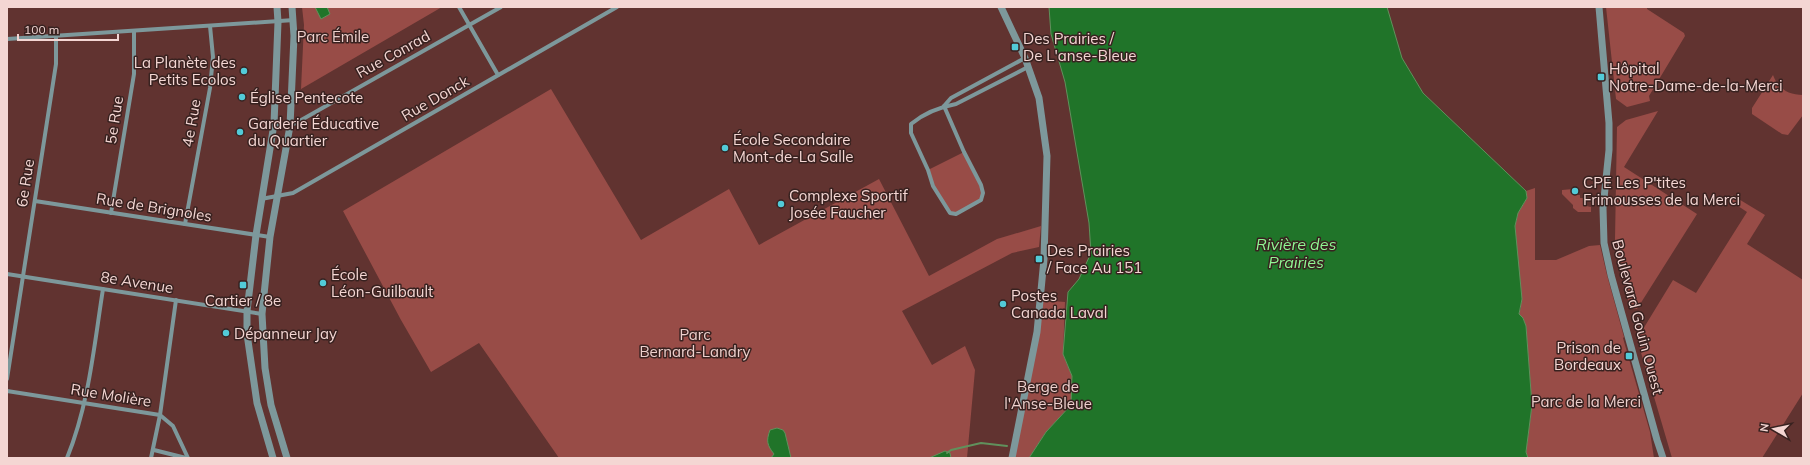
<svg xmlns="http://www.w3.org/2000/svg" width="1810" height="465" font-family="Mulish,sans-serif">
  <style>
    .green { fill: #984c47 }
    .water { fill: #207429; stroke: #60915c }
    .lines { fill: none; stroke-linecap: round; stroke-linejoin: round }
    .stream { stroke: #60915c; stroke-width: 2 }
    .minor { stroke: #7d989b; stroke-width: 4 }
    .tertiary { stroke: #7d989b; stroke-width: 7 }
    .poi-dot { fill: #52cbd8; stroke: #382220; stroke-width: 1.5 }
    .labels { text-anchor: middle; dominant-baseline: central; stroke-width: 3; stroke-linejoin: round; paint-order: stroke }
    .park-label { font-size: 15px; fill: #eed0cd; stroke: #382220 }
    .poi-label { font-size: 15px; fill: #f4d6d3; stroke: #382220; text-anchor: start }
    .street-label { font-size: 15px; fill: #f4d6d3; stroke: #382220 }
    .water-label { font-size: 16px; font-style: italic; fill: #8ff793; stroke: #382220 }
  </style>
  <rect width="100%" height="100%" fill="#613330"/>
  <g class="green">
    <path d="M 302,7 L 442,7 L 301,89 L 304,25 Z"/>
    <path d="M 1606,7 L 1647,7 L 1647,9 L 1684,33 L 1685,36 L 1649,96 L 1650,101 L 1627,107 L 1616,99 Z"/>
    <path d="M 1773,75 C 1778,89 1789,95 1803,95 L 1803,115 L 1788,135 L 1782,134 L 1752,114 L 1752,108 Z"/>
    <path d="M 551,89 L 641,240 L 729,189 L 759,245 L 879,179 L 929,276 L 997,239 L 1041,226 L 1039,247 L 1012,253 L 902,311 L 932,365 L 965,346 L 975,370 L 967,458 L 559,458 L 479,343 L 431,372 L 401,320 L 343,211 Z"/>
    <path d="M 1658,111 L 1624,167 L 1697,214 L 1637,309 L 1630,309 L 1615,239 L 1617,127 L 1626,120 Z"/>
    <path d="M 964,152 L 983,193 L 981,200 L 956,214 L 950,213 L 933,186 L 928,170 Z"/>
    <path d="M 1535,188 L 1535,260 L 1556,260 L 1589,246 L 1600,245 L 1607,275 L 1624,337 L 1623,338 L 1650,432 L 1654,458 L 1528,458 L 1526,452 L 1532,405 L 1526,326 L 1523,318 L 1519,314 L 1521,307 L 1515,226 L 1518,213 L 1527,198 L 1526,191 Z"/>
    <path d="M 1573,189 L 1573,195 L 1580,195 L 1580,198 L 1586,198 L 1586,206 L 1591,207 L 1591,212 L 1578,212 L 1573,208 L 1573,205 L 1562,194 L 1562,190 Z"/>
    <path d="M 1732,195 L 1765,215 L 1747,244 L 1803,280 L 1803,393 L 1762,458 L 1672,458 L 1637,339 L 1673,280 L 1696,293 L 1747,212 L 1729,200 Z"/>
    <path d="M 1040,300 L 1065,302 L 1063,354 L 1072,376 L 1071,405 L 1046,432 L 1029,458 L 1012,458 Z"/>
  </g>
  <g class="water">
    <path d="M 315,7 L 327,7 L 330,14 L 321,19 Z"/>
    <path d="M 1049,7 L 1387,7 L 1402,58 L 1423,93 L 1526,191 L 1527,198 L 1518,213 L 1515,226 L 1522,299 L 1519,314 L 1523,318 L 1526,326 L 1532,405 L 1526,452 L 1528,458 L 1029,458 L 1046,432 L 1071,405 L 1072,376 L 1063,354 L 1068,292 L 1079,279 L 1091,253 L 1089,223 L 1065,82 L 1051,34 Z"/>
    <path d="M 777,428 L 783,430 L 785,433 L 791,458 L 771,458 L 774,454 C 767,445 766,441 770,430 Z"/>
    <path d="M 945,451 L 950,453 L 951,458 L 929,458 Z"/>
  </g>
  <g class="lines">
    <path class="stream" d="M 947,453 L 951,450 L 981,443 L 1007,446"/>
    <g class="minor">
      <path d="M 459,7 L 498,75"/>
      <path d="M 7,39 L 294,20"/>
      <path d="M 944,106 L 964,152 L 981,185 L 983,193 L 981,200 L 956,214 L 950,213 L 933,186 L 928,170 L 911,133 L 911,124 C 923,114 940,107 956,104 L 1028,67"/>
      <path d="M 944,106 L 951,98 L 1025,58"/>
      <path d="M 274,124 L 290,126 L 303,119 L 501,7"/>
      <path d="M 261,199 L 293,193 L 617,7"/>
      <path d="M 35,201 L 270,237"/>
      <path d="M 111,213 L 134,74 L 134,32"/>
      <path d="M 185,224 L 210,88 L 213,57 L 210,26"/>
      <path d="M 7,274 L 262,314"/>
      <path d="M 7,379 L 56,64 L 56,37"/>
      <path d="M 7,391 L 160,415 L 173,426 L 188,458"/>
      <path d="M 154,450 L 186,458"/>
      <path d="M 67,458 C 89,404 94,346 103,289"/>
      <path d="M 151,458 L 160,415 L 176,300"/>
    </g>
    <g class="tertiary">
      <path d="M 1001,7 L 1025,58 L 1039,98 L 1047,156 L 1044,259 L 1037,332 L 1012,458"/>
      <path d="M 1599,7 L 1609,123 L 1609,150 L 1603,208 L 1604,243 L 1611,275 L 1657,440 L 1663,458"/>
      <path d="M 273,458 L 257,403 L 247,334 L 247,311 L 256,235 L 274,124 L 278,22 L 277,7"/>
      <path d="M 287,458 L 271,405 L 265,368 L 262,314 L 270,237 L 290,126 L 294,36 L 292,7"/>
    </g>
  </g>
  <g class="poi-dot">
    <rect x="1011" y="43" width="8" height="8" rx="2"/>
    <circle cx="244" cy="71" r="4"/>
    <rect x="1597" y="73" width="8" height="8" rx="2"/>
    <circle cx="242" cy="97" r="4"/>
    <circle cx="240" cy="132" r="4"/>
    <circle cx="725" cy="148" r="4"/>
    <circle cx="1575" cy="191" r="4"/>
    <circle cx="781" cy="204" r="4"/>
    <rect x="1035" y="255" width="8" height="8" rx="2"/>
    <circle cx="323" cy="283" r="4"/>
    <rect x="239" y="281" width="8" height="8" rx="2"/>
    <circle cx="1003" cy="304" r="4"/>
    <circle cx="226" cy="333" r="4"/>
    <rect x="1625" y="352" width="8" height="8" rx="2"/>
  </g>
  <g class="labels">
    <g class="park-label">
      <text x="333" y="36">Parc Émile</text>
      <text x="695" y="334">Parc<tspan x="695" dy="17">Bernard-Landry</tspan></text>
      <text x="1048" y="386">Berge de<tspan x="1048" dy="17">l'Anse-Bleue</tspan></text>
      <text x="1586" y="401">Parc de la Merci</text>
    </g>
    <g class="poi-label">
      <text x="1023" y="38">Des Prairies /<tspan x="1023" dy="17">De L'anse-Bleue</tspan></text>
      <text x="236" y="62" text-anchor="end">La Planète des<tspan x="236" dy="17">Petits Ecolos</tspan></text>
      <text x="1609" y="68">Hôpital<tspan x="1609" dy="17">Notre-Dame-de-la-Merci</tspan></text>
      <text x="250" y="97">Église Pentecote</text>
      <text x="248" y="123">Garderie Éducative<tspan x="248" dy="17">du Quartier</tspan></text>
      <text x="733" y="139">École Secondaire<tspan x="733" dy="17">Mont-de-La Salle</tspan></text>
      <text x="1583" y="182">CPE Les P'tites<tspan x="1583" dy="17">Frimousses de la Merci</tspan></text>
      <text x="789" y="195">Complexe Sportif<tspan x="789" dy="17">Josée Faucher</tspan></text>
      <text x="1047" y="250">Des Prairies<tspan x="1047" dy="17">/ Face Au 151</tspan></text>
      <text x="331" y="274">École<tspan x="331" dy="17">Léon-Guilbault</tspan></text>
      <text x="1011" y="295">Postes<tspan x="1011" dy="17">Canada Laval</tspan></text>
      <text x="243" y="300" text-anchor="middle">Cartier / 8e</text>
      <text x="234" y="333">Dépanneur Jay</text>
      <text x="1621" y="347" text-anchor="end">Prison de<tspan x="1621" dy="17">Bordeaux</tspan></text>
    </g>
    <g class="street-label">
      <text transform="translate(393 54) rotate(-29)">Rue Conrad</text>
      <text transform="translate(435 98) rotate(-30)">Rue Donck</text>
      <text transform="translate(114 120) rotate(-81)">5e Rue</text>
      <text transform="translate(191 123) rotate(-80)">4e Rue</text>
      <text transform="translate(25 183) rotate(-81)">6e Rue</text>
      <text transform="translate(154 207) rotate(9)">Rue de Brignoles</text>
      <text transform="translate(137 282) rotate(9)">8e Avenue</text>
      <text transform="translate(1638 317) rotate(75)">Boulevard Gouin Ouest</text>
      <text transform="translate(111 395) rotate(9)">Rue Molière</text>
    </g>
    <g class="water-label">
      <text x="1296" y="244">Rivière des<tspan x="1296" dy="18">Prairies</tspan></text>
    </g>
  </g>
  <rect width="1810" height="465" fill="none" stroke="#f4d6d3" stroke-width="16"/>
  <g transform="translate(1774 429) rotate(279)" stroke="#382220" stroke-width="3" paint-order="stroke">
  <path d="M0-3L7 15L0 10L-7 15Z" fill="#f4d6d3"/>
  <text y="-6" font-size="11" font-weight="bold" text-anchor="middle" fill="#f4d6d3">N</text>
  </g>
  <path d="M18 34v6h100v-6" fill="none" stroke="#f4d6d3" stroke-width="2"/>
  <text x="24" y="34" font-size="12" fill="#f4d6d3" stroke="#382220" stroke-width="3" paint-order="stroke">100 m</text>
</svg>
